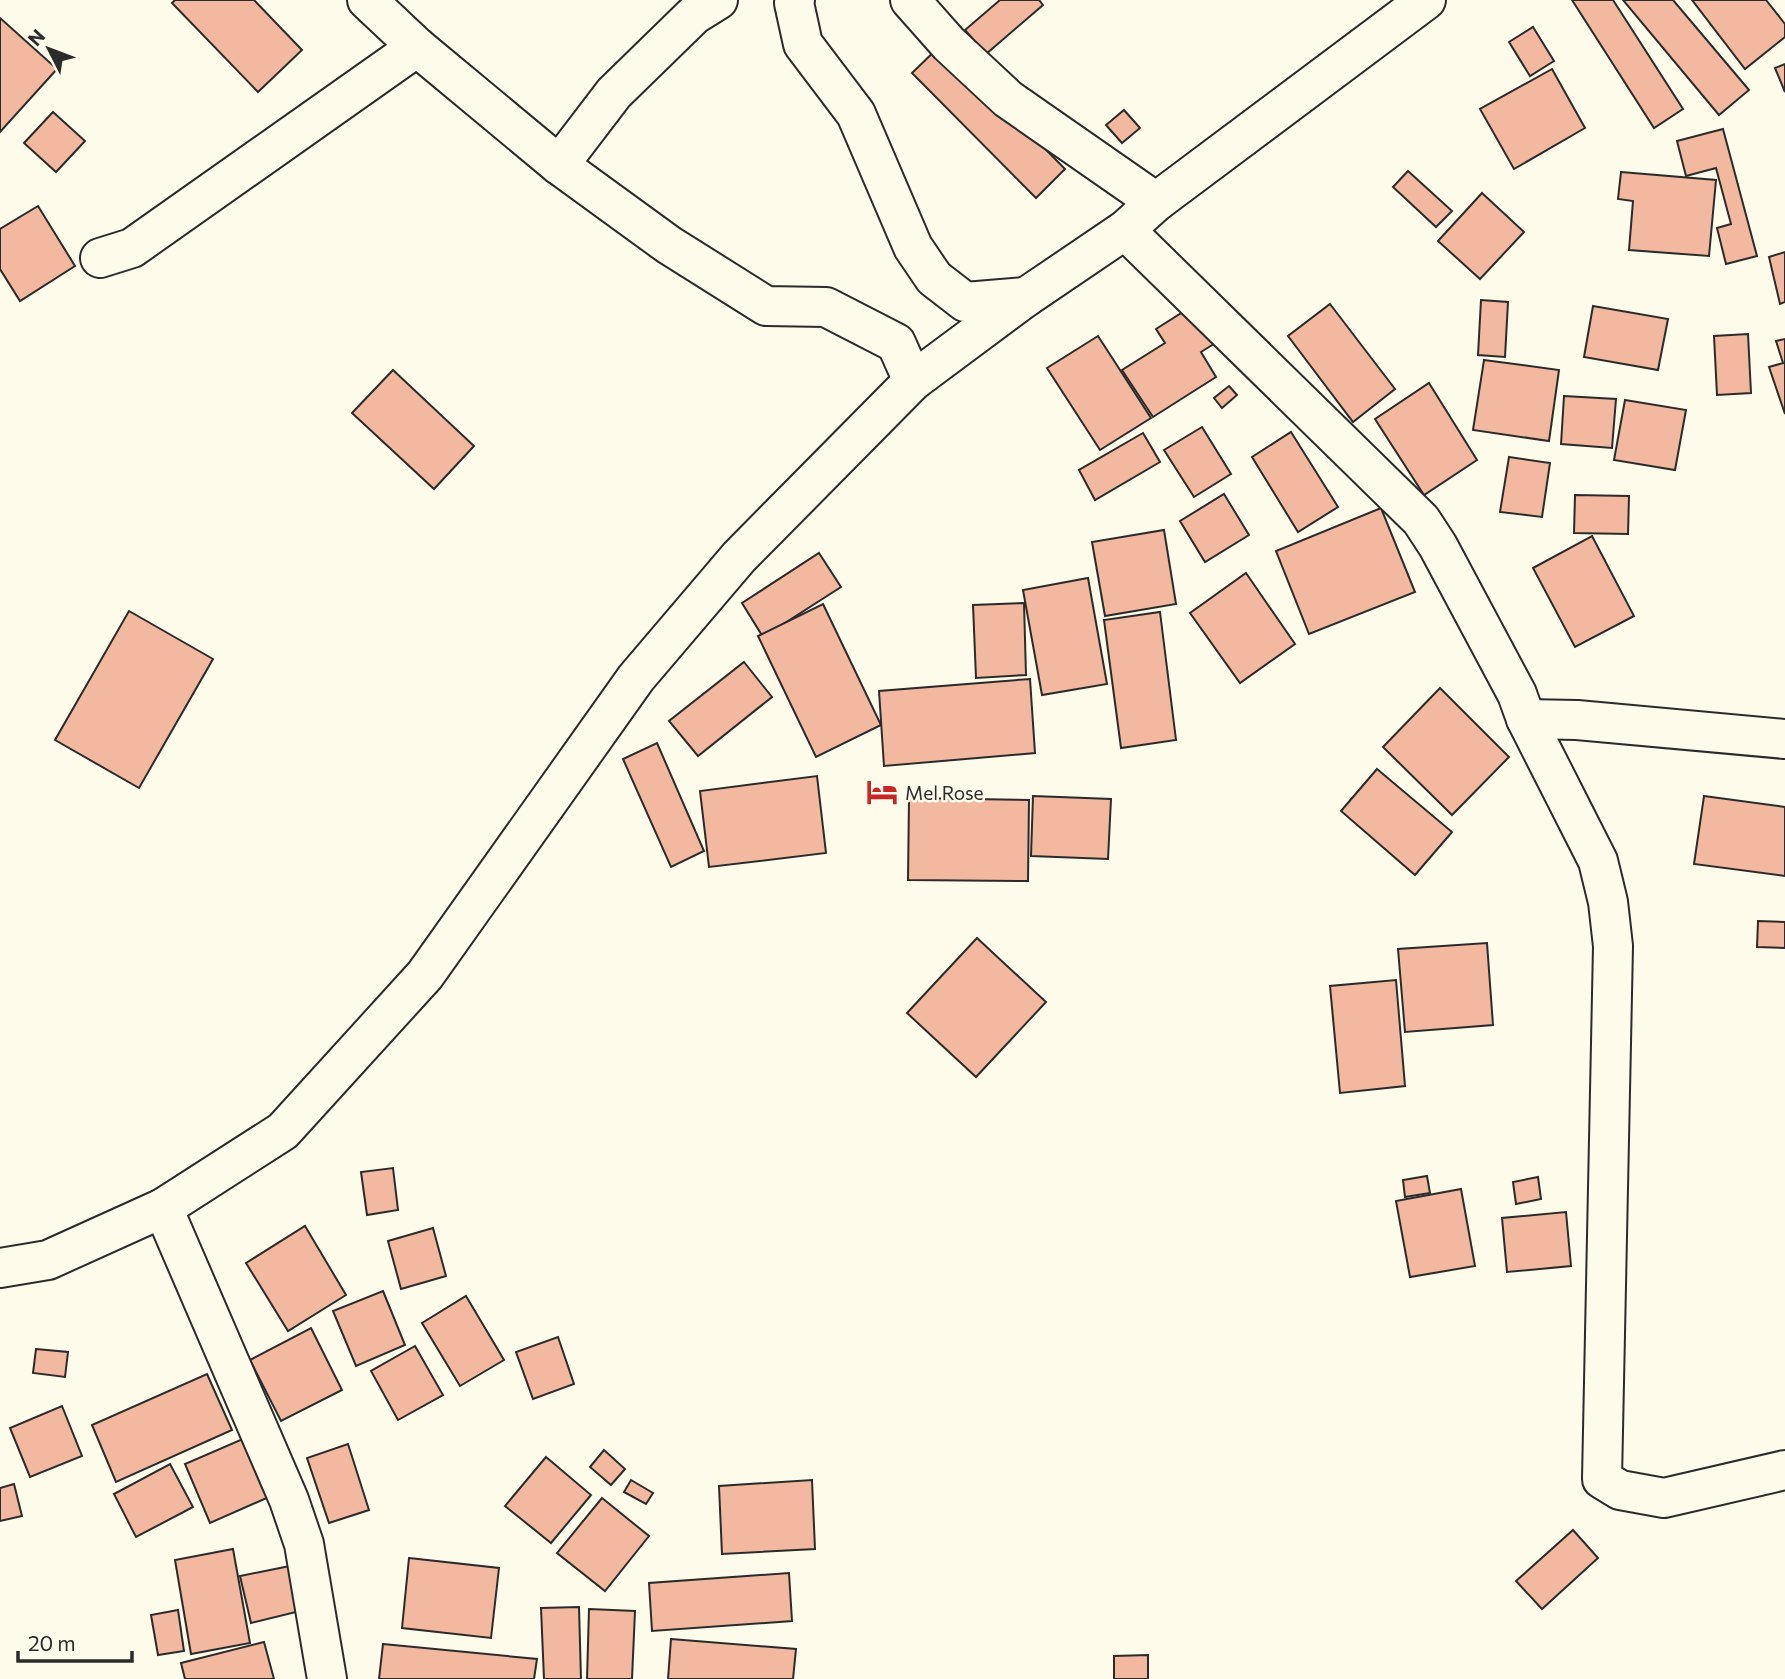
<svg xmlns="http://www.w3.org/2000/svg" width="1785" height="1679" font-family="Commissioner,sans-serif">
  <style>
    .building { fill: #f2b8a0; stroke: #2b2b2b; stroke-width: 2 }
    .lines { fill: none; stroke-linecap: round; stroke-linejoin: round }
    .minor-casing { stroke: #2b2b2b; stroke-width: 42 }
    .major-casing { stroke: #2b2b2b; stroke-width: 42 }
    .minor { stroke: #fdfbea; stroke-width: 38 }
    .major { stroke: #fdfbea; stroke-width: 38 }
    .labels { text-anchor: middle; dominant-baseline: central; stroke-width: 5; stroke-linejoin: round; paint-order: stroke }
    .poi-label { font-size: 19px; fill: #2b2b2b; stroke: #fdfbea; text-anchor: start }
  </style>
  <rect width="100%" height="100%" fill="#fdfbea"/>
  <g class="building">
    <path d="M 175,0 L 254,0 L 302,50 L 258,92 L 172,3 Z"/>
    <path d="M 1000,0 L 1039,0 L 1043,5 L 986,54 L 965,30 Z"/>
    <path d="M 1572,0 L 1613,0 L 1683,109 L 1654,128 Z"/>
    <path d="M 1623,0 L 1673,0 L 1749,90 L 1719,115 Z"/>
    <path d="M 1692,0 L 1766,0 L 1785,24 L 1785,37 L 1745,69 Z"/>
    <path d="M 0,18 L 57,69 L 0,132 Z"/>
    <path d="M 1533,27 L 1554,61 L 1530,76 L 1509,42 Z"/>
    <path d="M 942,44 L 1065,169 L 1036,198 L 912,73 Z"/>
    <path d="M 1785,64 L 1785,92 L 1775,68 Z"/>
    <path d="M 1552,69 L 1585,128 L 1514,169 L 1480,109 Z"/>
    <path d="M 1124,110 L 1140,128 L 1122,143 L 1106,125 Z"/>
    <path d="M 53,112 L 85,141 L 56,172 L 24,143 Z"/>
    <path d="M 1723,129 L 1757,256 L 1726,264 L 1717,228 L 1731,224 L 1716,168 L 1686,176 L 1677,141 Z"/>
    <path d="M 1408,171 L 1452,211 L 1436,227 L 1393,187 Z"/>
    <path d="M 1621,172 L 1716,180 L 1709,256 L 1629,250 L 1633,201 L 1618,199 Z"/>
    <path d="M 1482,193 L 1524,232 L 1480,279 L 1438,241 Z"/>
    <path d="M 38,206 L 75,266 L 20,301 L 0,269 L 0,229 Z"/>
    <path d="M 1785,252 L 1785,302 L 1780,304 L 1769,257 Z"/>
    <path d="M 1481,300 L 1508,302 L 1505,357 L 1478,355 Z"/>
    <path d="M 1330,304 L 1395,389 L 1353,422 L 1288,336 Z"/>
    <path d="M 1194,305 L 1217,342 L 1201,352 L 1216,377 L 1153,417 L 1122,370 L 1165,343 L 1156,329 Z"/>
    <path d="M 1593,306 L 1668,319 L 1658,370 L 1584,357 Z"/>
    <path d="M 1748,334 L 1751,393 L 1717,395 L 1714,336 Z"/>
    <path d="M 1098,336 L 1151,418 L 1100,450 L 1047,368 Z"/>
    <path d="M 1785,339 L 1785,414 L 1769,367 L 1783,363 L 1776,341 Z"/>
    <path d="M 1484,360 L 1559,370 L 1549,441 L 1473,430 Z"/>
    <path d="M 393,370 L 474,446 L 434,489 L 352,413 Z"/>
    <path d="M 1429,383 L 1477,460 L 1424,495 L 1375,419 Z"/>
    <path d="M 1229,386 L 1237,395 L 1222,408 L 1214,398 Z"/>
    <path d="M 1564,396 L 1616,399 L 1612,448 L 1561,444 Z"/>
    <path d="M 1625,400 L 1686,410 L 1675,470 L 1614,460 Z"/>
    <path d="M 1202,427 L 1231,474 L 1194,497 L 1164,450 Z"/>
    <path d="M 1291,432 L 1338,507 L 1298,532 L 1252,457 Z"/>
    <path d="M 1143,433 L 1160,462 L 1095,500 L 1079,470 Z"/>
    <path d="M 1509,457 L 1550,463 L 1542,517 L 1500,512 Z"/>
    <path d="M 1224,494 L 1249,535 L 1205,562 L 1180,521 Z"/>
    <path d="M 1575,495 L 1629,496 L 1628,534 L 1574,533 Z"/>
    <path d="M 1381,508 L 1415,592 L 1309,634 L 1276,551 Z"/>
    <path d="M 1164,530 L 1176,604 L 1105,616 L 1092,542 Z"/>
    <path d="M 1592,536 L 1634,616 L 1575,647 L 1533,568 Z"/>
    <path d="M 819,553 L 841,587 L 763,637 L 742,603 Z"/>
    <path d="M 1246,573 L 1295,644 L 1240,683 L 1190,613 Z"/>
    <path d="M 1088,578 L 1107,684 L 1042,695 L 1023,590 Z"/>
    <path d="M 1024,603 L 1026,675 L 976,678 L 973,605 Z"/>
    <path d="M 823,604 L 881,725 L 816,757 L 758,636 Z"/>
    <path d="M 129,611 L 213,659 L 139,788 L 55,740 Z"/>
    <path d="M 1160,612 L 1176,740 L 1121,748 L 1104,620 Z"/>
    <path d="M 744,662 L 772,697 L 698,756 L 669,721 Z"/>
    <path d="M 1030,679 L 1035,753 L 884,766 L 879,691 Z"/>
    <path d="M 1440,688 L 1509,757 L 1452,815 L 1383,747 Z"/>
    <path d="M 657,743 L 704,851 L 671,867 L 623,759 Z"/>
    <path d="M 1377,769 L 1452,832 L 1415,875 L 1341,811 Z"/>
    <path d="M 817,776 L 826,853 L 709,867 L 700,791 Z"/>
    <path d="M 1033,796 L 1111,799 L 1108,859 L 1031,856 Z"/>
    <path d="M 1704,796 L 1785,807 L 1785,876 L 1694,864 Z"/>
    <path d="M 909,798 L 1029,800 L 1028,881 L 908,880 Z"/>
    <path d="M 1758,921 L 1785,922 L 1785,948 L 1757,947 Z"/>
    <path d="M 977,938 L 1046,1002 L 976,1077 L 907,1013 Z"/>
    <path d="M 1487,943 L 1493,1025 L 1405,1032 L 1398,949 Z"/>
    <path d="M 1396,980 L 1405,1086 L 1340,1093 L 1330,986 Z"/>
    <path d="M 393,1168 L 398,1210 L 367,1215 L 361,1172 Z"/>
    <path d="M 1427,1176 L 1430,1193 L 1405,1197 L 1403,1180 Z"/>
    <path d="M 1538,1177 L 1541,1199 L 1516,1204 L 1513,1182 Z"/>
    <path d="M 1461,1189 L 1475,1266 L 1410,1277 L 1396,1201 Z"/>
    <path d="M 1566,1212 L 1571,1266 L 1507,1272 L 1502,1218 Z"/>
    <path d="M 305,1226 L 346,1295 L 288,1331 L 246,1263 Z"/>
    <path d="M 433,1228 L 446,1276 L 401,1289 L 388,1241 Z"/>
    <path d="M 383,1291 L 405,1345 L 356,1366 L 333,1311 Z"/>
    <path d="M 466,1296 L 504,1360 L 460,1386 L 422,1323 Z"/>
    <path d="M 311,1328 L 342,1390 L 281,1421 L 250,1360 Z"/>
    <path d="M 558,1337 L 574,1384 L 533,1399 L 516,1352 Z"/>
    <path d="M 415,1346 L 443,1395 L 398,1420 L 371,1371 Z"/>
    <path d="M 36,1349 L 68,1352 L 65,1377 L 33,1373 Z"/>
    <path d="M 207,1374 L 232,1430 L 116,1482 L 92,1425 Z"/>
    <path d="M 62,1406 L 82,1456 L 30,1477 L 10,1428 Z"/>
    <path d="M 252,1435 L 278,1493 L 210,1523 L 185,1464 Z"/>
    <path d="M 348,1444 L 369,1510 L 329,1523 L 307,1458 Z"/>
    <path d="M 604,1450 L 625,1469 L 611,1485 L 590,1467 Z"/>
    <path d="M 546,1457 L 591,1495 L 551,1543 L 505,1506 Z"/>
    <path d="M 170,1464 L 193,1507 L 136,1537 L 114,1494 Z"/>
    <path d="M 631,1480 L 653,1493 L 646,1504 L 624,1492 Z"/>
    <path d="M 812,1480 L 815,1549 L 722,1554 L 719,1486 Z"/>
    <path d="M 14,1484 L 22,1516 L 0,1521 L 0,1488 Z"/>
    <path d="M 602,1498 L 649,1536 L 605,1591 L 557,1553 Z"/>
    <path d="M 1573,1530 L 1598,1558 L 1542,1609 L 1516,1581 Z"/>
    <path d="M 233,1549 L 250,1643 L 191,1654 L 175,1560 Z"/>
    <path d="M 409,1558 L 499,1568 L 491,1638 L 402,1628 Z"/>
    <path d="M 290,1566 L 300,1611 L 251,1623 L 240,1576 Z"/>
    <path d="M 789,1573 L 792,1621 L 652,1631 L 649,1583 Z"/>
    <path d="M 579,1607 L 581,1679 L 544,1679 L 541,1608 Z"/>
    <path d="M 589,1609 L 635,1611 L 632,1679 L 587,1679 Z"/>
    <path d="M 178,1610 L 184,1651 L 158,1655 L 151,1615 Z"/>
    <path d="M 671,1639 L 796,1649 L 793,1679 L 668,1679 Z"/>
    <path d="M 264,1642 L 274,1679 L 185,1679 L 181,1663 Z"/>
    <path d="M 383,1644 L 537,1659 L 534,1679 L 379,1679 Z"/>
    <path d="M 1148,1655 L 1148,1679 L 1114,1679 L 1114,1656 Z"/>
  </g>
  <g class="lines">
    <defs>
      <g id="minor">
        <path d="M 367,0 L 417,47 L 559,165 L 669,245 L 766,306 L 826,307 L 896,343 L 913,381"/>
        <path d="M 795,0 L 794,3 L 803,44 L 856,114 L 913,247 L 934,278 L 965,302 L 1026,297"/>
        <path d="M 910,0 L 949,44 L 1008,99 L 1156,202"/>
        <path d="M 559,165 L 614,93 L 694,15 L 718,0"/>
        <path d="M 1125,230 L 1421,520 L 1438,546 L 1517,694 L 1526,719 L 1598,861 L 1608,902 L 1613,946 L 1602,1479 L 1620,1490 L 1664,1498 L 1785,1470"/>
        <path d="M 100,258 L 132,248 L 417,47"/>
        <path d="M 1526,719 L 1577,720 L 1785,739"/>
        <path d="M 163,1208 L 289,1500 L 304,1544 L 327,1679"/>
      </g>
      <path id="major" d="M 0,1268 L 48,1260 L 163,1208 L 283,1131 L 425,975 L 636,678 L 739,557 L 913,381 L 1026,297 L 1125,230 L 1156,202 L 1426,0"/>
    </defs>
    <use href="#minor" class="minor-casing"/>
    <use href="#major" class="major-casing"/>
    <use href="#minor" class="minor"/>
    <use href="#major" class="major"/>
  </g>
  <defs>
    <symbol id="hotel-bare" viewBox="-9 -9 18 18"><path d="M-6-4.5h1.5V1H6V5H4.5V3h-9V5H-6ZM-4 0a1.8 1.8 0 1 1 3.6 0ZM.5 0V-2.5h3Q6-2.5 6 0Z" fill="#c62828" stroke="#fdfbea" stroke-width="2.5" paint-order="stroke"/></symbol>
  </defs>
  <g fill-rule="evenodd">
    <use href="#hotel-bare" x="860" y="770" width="44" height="44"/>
  </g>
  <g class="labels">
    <g class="poi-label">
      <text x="905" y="792">Mel Rose</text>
    </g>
  </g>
  <g transform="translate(49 49) rotate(312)" stroke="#fdfbea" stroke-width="5" paint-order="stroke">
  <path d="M0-5L12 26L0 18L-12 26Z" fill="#2b2b2b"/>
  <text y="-10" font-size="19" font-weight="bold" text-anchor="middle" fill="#2b2b2b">N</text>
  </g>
  <path d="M18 1651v10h114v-10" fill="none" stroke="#2b2b2b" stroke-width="3.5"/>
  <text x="28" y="1651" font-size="21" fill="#2b2b2b" stroke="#fdfbea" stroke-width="5" paint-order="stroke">20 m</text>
</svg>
